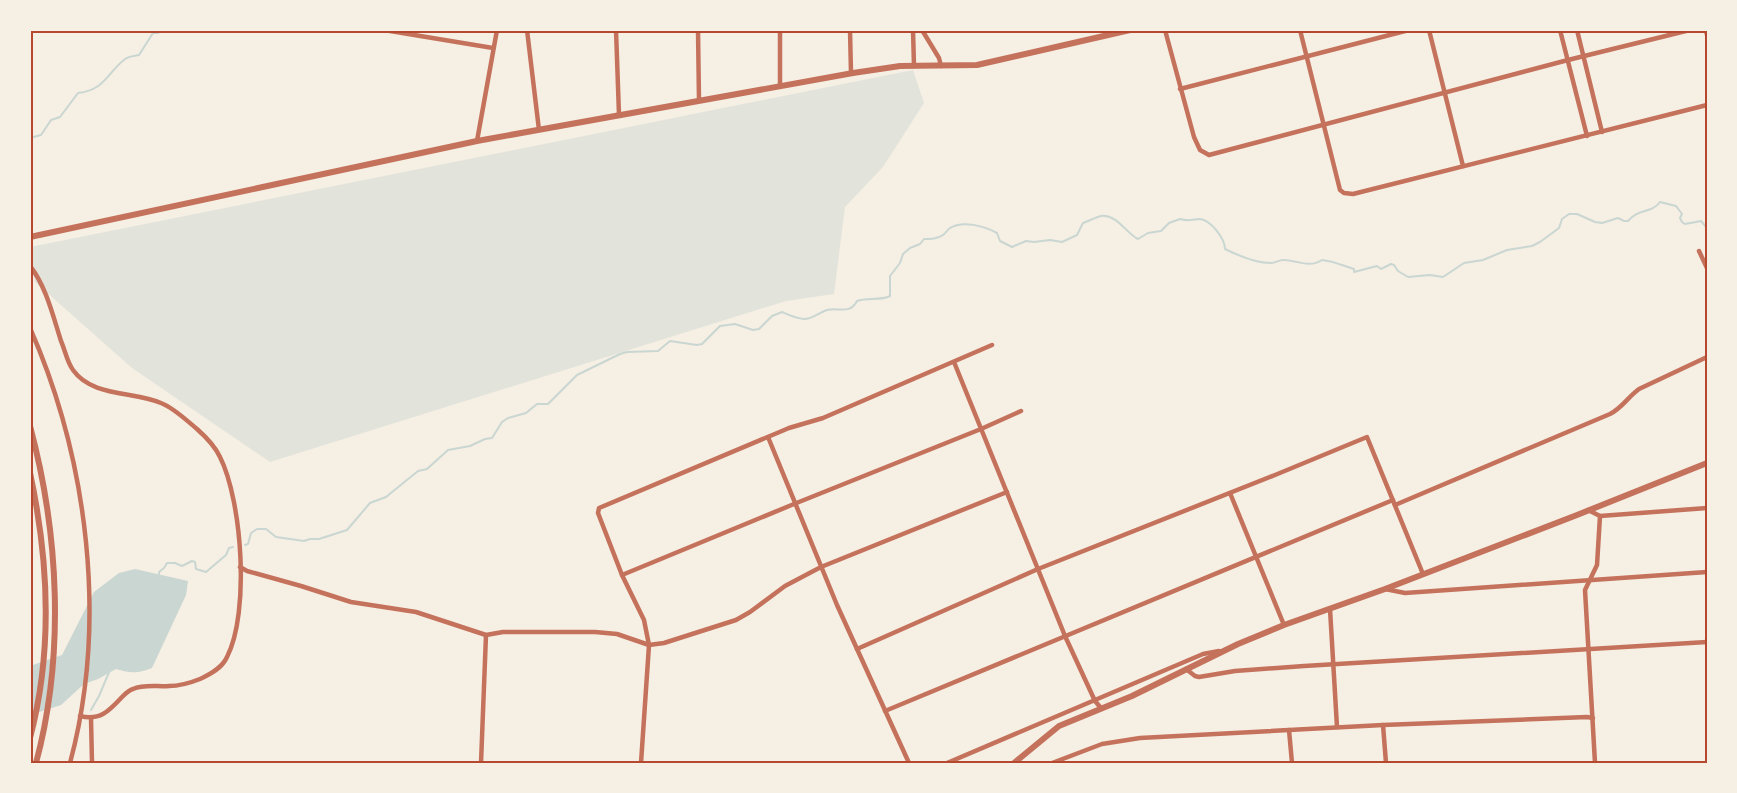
<svg xmlns="http://www.w3.org/2000/svg" width="1737" height="793" font-family="'Alegreya Sans',sans-serif">
  <style>
    .green { fill: #e2e4dc }
    .water { fill: #c9d6d2 }
    .lines { fill: none; stroke-linecap: round; stroke-linejoin: round }
    .stream { stroke: #c9d6d2; stroke-width: 2 }
    .minor { stroke: #c5725c; stroke-width: 4.5 }
    .tertiary { stroke: #c5725c; stroke-width: 6 }
    .neatline { fill: none; stroke: #b5482f; stroke-width: 2 }
  </style>
  <rect width="100%" height="100%" fill="#f6efe4"/>
  <path class="green" d="M 913,70 L 924,103 L 883,167 L 845,207 L 834,294 L 786,301 L 270,462 L 132,368 L 35,282 L 30,247 Z"/>
  <path class="water" d="M 135,569 L 188,581 L 186,595 L 152,668 C 136,674 131,673 116,669 L 98,679 L 84,684 L 61,705 L 30,715 L 30,666 L 62,655 L 94,592 L 119,573 Z"/>
  <g class="lines">
    <g class="stream">
      <path d="M 30,138 L 41,135 L 51,120 L 60,117 L 78,93 C 105,90 107,73 125,59 C 129,56 135,56 139,55 L 153,33 L 158,33 L 161,30"/>
      <path d="M 245,545 L 248,544 L 251,533 L 257,529 L 266,529 L 276,537 L 304,541 L 310,539 L 319,539 L 347,530 L 370,503 L 386,497 L 418,471 L 427,469 L 448,450 L 470,446 L 485,439 L 492,438 L 502,422 L 508,418 L 526,413 L 537,404 L 548,404 L 577,375 L 620,354 L 627,352 L 658,351 L 670,341 L 697,345 L 702,344 L 720,326 L 735,324 L 753,330 L 759,329 L 772,316 L 782,312 C 789,315 797,319 805,319 C 814,318 818,313 827,310 C 838,307 850,315 857,301 C 867,297 880,301 890,296 L 890,276 L 900,263 L 903,254 L 910,248 L 920,244 L 924,239 C 931,239 937,239 943,235 C 946,233 947,230 950,228 C 963,220 984,226 997,233 L 1000,241 L 1012,247 L 1026,241 L 1034,242 L 1050,240 L 1062,242 L 1077,235 L 1083,223 C 1089,221 1096,217 1101,216 C 1117,214 1127,234 1138,239 L 1148,233 L 1161,231 L 1169,223 L 1180,219 C 1191,222 1191,219 1200,219 C 1211,220 1225,239 1225,249 C 1239,256 1256,263 1271,263 C 1276,263 1280,259 1285,260 C 1298,261 1310,268 1322,260 C 1333,261 1344,266 1354,269 L 1354,272 L 1377,266 L 1381,269 L 1391,264 L 1394,265 L 1398,271 L 1408,277 L 1430,275 L 1443,277 L 1464,263 L 1483,260 L 1507,250 L 1532,246 L 1540,242 L 1559,228 L 1562,219 L 1569,214 L 1577,214 L 1595,222 L 1602,223 L 1618,218 L 1624,221 L 1628,221 C 1639,208 1651,214 1660,202 L 1676,206 L 1682,214 L 1680,218 L 1682,222 L 1685,224 L 1701,221 L 1707,228"/>
      <path d="M 159,574 L 159,572 L 164,568 L 167,563 L 175,563 L 182,566 L 192,561 L 195,562 L 196,569 L 206,572 L 226,555 L 229,548 L 233,547"/>
      <path d="M 91,710 L 99,696 L 110,670"/>
    </g>
    <g class="minor">
      <path d="M 384,30 L 493,48"/>
      <path d="M 527,30 L 539,130"/>
      <path d="M 616,30 L 619,115"/>
      <path d="M 698,30 L 699,101"/>
      <path d="M 780,30 L 780,86"/>
      <path d="M 850,30 L 851,73"/>
      <path d="M 913,30 L 914,66"/>
      <path d="M 922,30 L 939,58 L 941,66"/>
      <path d="M 1165,30 L 1194,137 L 1200,150 L 1209,155 L 1568,60 L 1690,30"/>
      <path d="M 1300,30 L 1340,190 L 1344,193 L 1353,194 L 1707,105"/>
      <path d="M 1429,30 L 1463,166"/>
      <path d="M 1560,30 L 1587,136"/>
      <path d="M 1577,30 L 1602,132"/>
      <path d="M 1706,30 L 1707,35"/>
      <path d="M 1180,89 L 1409,30"/>
      <path d="M 477,141 L 497,30"/>
      <path d="M 1699,251 L 1707,268"/>
      <path d="M 30,266 C 46,286 53,316 61,341 C 65,350 67,362 73,370 C 92,397 133,391 161,403 C 174,408 186,420 197,429 C 206,437 215,446 220,457 C 242,501 250,612 227,657 C 222,668 211,674 200,679 C 190,683 179,686 169,686 C 158,687 144,684 133,689 C 129,690 125,694 122,697 C 109,711 100,721 80,716"/>
      <path d="M 30,328 C 88,460 108,622 70,763"/>
      <path d="M 954,362 L 1065,636 L 1095,701 L 1101,708"/>
      <path d="M 768,437 L 837,605 L 909,763"/>
      <path d="M 1230,493 L 1284,625"/>
      <path d="M 1395,505 L 1610,414 C 1622,408 1628,397 1639,389 L 1707,357"/>
      <path d="M 1588,510 L 1600,516 L 1707,508"/>
      <path d="M 240,567 L 247,571 L 301,586 L 351,602 L 416,612 L 486,635 L 503,632 L 595,632 L 617,634 L 649,645 L 664,643 L 736,620 L 750,612 L 785,586 L 821,567 L 1007,492"/>
      <path d="M 622,575 L 794,504 L 981,429 L 1021,411"/>
      <path d="M 1385,589 L 1405,593 L 1707,572"/>
      <path d="M 1330,609 L 1337,727"/>
      <path d="M 857,649 L 1038,569 L 1275,475 L 1367,437 L 1423,574"/>
      <path d="M 1186,669 L 1195,676 L 1199,677 L 1235,671 L 1304,666 L 1707,642"/>
      <path d="M 885,711 L 1393,500"/>
      <path d="M 91,718 L 92,763"/>
      <path d="M 1383,725 L 1386,763"/>
      <path d="M 1289,730 L 1292,763"/>
      <path d="M 481,763 L 486,635"/>
      <path d="M 641,763 L 649,645 L 644,620 L 622,575 L 598,513 L 599,508 L 789,428 L 823,418 L 992,345"/>
      <path d="M 947,763 L 1203,654 L 1219,651"/>
      <path d="M 1052,763 L 1102,744 L 1140,738 L 1383,725 L 1587,717 L 1593,718"/>
      <path d="M 1595,763 L 1585,590 L 1597,565 L 1600,516"/>
    </g>
    <g class="tertiary">
      <path d="M 30,237 L 477,141 L 853,73 L 900,66 L 977,65 L 1130,30"/>
      <path d="M 30,426 C 59,534 65,655 36,763"/>
      <path d="M 30,473 C 49,561 53,651 30,738"/>
      <path d="M 1014,763 L 1059,726 L 1132,696 L 1238,644 L 1284,625 L 1385,589 L 1577,515 L 1707,463"/>
    </g>
  </g>
  <rect width="1737" height="793" fill="none" stroke="#f6efe4" stroke-width="63"/>
  <rect x="32" y="32" width="1674" height="730" class="neatline"/>
</svg>
